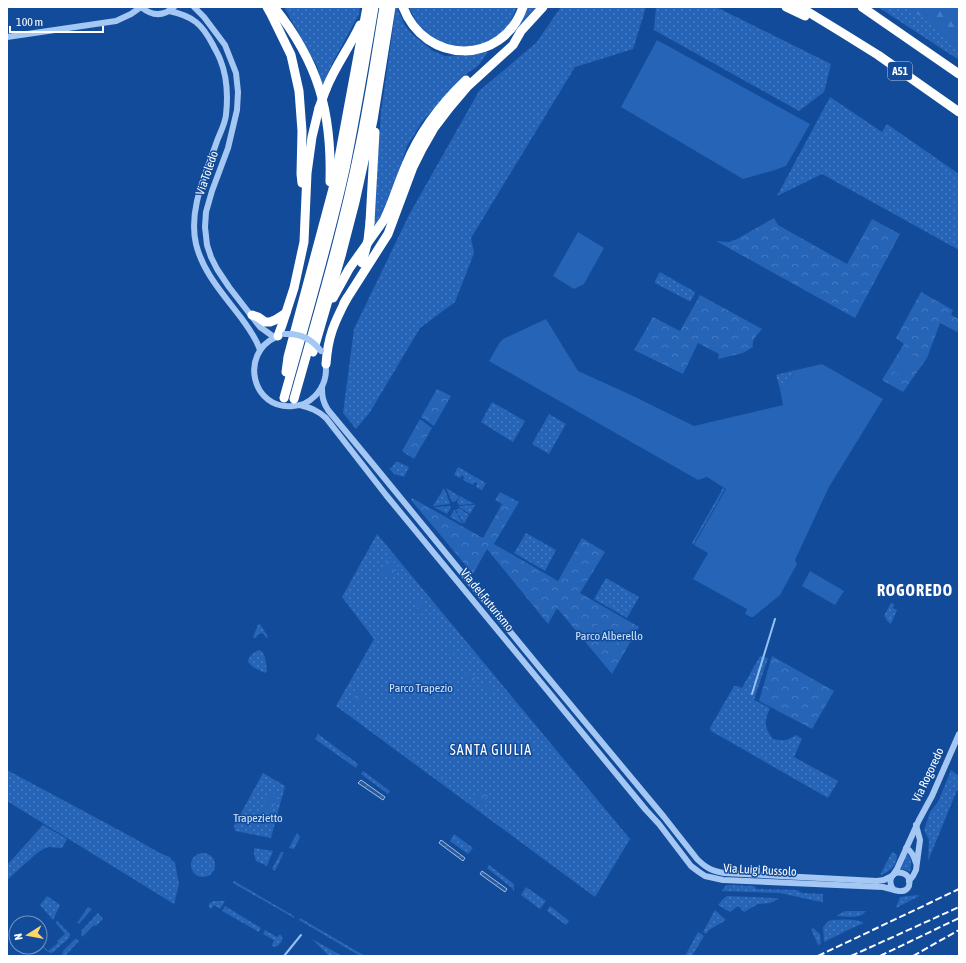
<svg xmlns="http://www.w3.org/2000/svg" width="966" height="963" font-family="'Asap Condensed',sans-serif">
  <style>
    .grass { fill: url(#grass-dots) }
    .forest { fill: url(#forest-firs) }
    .park { fill: url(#park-crowns) }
    .pitch { fill: #2564b7 }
    .water { fill: url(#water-waves); stroke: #96c1f7 }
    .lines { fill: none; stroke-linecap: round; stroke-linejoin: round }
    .stream { stroke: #96c1f7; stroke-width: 2 }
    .minor { stroke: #a4c7f3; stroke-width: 6 }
    .highway { stroke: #fff; stroke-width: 9 }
    .rail { stroke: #fff; stroke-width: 2; stroke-dasharray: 7 3; stroke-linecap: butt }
    .minor-bridge { stroke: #a4c7f3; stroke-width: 6 }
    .highway-bridge { stroke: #fff; stroke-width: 9 }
    .labels { text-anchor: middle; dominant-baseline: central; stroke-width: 3; stroke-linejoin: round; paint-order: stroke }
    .shield { fill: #124b99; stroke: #b8c9e0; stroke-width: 1 }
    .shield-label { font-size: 11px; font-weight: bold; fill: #fff }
    .street-label { font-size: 12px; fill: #fff; stroke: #124b99 }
    .park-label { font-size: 12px; fill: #cce2fd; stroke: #124b99 }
    .quarter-label { font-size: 14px; letter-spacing: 1px; fill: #fff; stroke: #124b99 }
    .district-label { font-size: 16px; font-weight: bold; letter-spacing: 1px; fill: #fff; stroke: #124b99 }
  </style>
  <defs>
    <pattern id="grass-dots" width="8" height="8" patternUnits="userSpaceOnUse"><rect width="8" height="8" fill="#2564b7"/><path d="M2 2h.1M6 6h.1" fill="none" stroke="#467bc2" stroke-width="1.8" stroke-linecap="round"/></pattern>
    <pattern id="forest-firs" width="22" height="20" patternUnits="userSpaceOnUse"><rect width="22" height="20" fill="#2564b7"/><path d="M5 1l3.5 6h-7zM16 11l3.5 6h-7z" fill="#467bc2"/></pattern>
    <pattern id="park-crowns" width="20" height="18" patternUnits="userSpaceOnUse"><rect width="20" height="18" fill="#2564b7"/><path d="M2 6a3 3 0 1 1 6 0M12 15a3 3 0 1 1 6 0" fill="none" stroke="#467bc2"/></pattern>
    <pattern id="water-waves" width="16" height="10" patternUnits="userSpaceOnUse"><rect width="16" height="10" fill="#305892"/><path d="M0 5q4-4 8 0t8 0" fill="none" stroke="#4f71a2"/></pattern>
  </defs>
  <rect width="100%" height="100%" fill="#124b99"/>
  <g class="grass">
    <path d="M 284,7 L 360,7 L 359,14 L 332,64 L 322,87 L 318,68 Z"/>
    <path d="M 396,7 L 397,7 L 404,24 L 411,33 L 433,51 L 445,56 L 467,55 L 488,52 L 478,66 L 463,76 L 422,122 L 407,146 L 397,177 L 379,220 L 373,230 L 381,112 Z"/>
    <path d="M 409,7 L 517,7 L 509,25 L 501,34 L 491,40 L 472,48 L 445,45 L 421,31 Z"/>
    <path d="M 527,7 L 538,7 L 516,32 L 514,30 Z"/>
    <path d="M 561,7 L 646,7 L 633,49 L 575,67 L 471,238 L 474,253 L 455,302 L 420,328 L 370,412 L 356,429 L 343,413 L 354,329 L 409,215 L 479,91 L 536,43 Z"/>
    <path d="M 656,7 L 716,7 L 831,64 L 824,92 L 799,111 L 654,30 Z"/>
    <path d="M 878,7 L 908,7 L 910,8 L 930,23 L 950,40 L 959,47 L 959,60 Z"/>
    <path d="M 830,97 L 882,132 L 887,124 L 959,174 L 959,250 L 822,174 L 777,196 Z"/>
    <path d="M 660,272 L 695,292 L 691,301 L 689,301 L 655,283 L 655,281 Z"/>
    <path d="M 796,370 L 784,388 L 780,389 L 776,375 Z"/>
    <path d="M 492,402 L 525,421 L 513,442 L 481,422 Z"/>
    <path d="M 549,414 L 566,424 L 549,454 L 532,444 Z"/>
    <path d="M 396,462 L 398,462 L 409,467 L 404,477 L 394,474 L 389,468 L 391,468 Z"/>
    <path d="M 458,467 L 486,483 L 482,490 L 476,487 L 477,483 L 474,482 L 473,485 L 463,480 L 464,477 L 462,475 L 460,478 L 454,475 Z"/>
    <path d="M 444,488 L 450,503 L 450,504 L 433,506 Z"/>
    <path d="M 446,488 L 459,496 L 456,501 L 452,502 Z"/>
    <path d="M 723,488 L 725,489 L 693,545 L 692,543 Z"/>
    <path d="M 460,496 L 474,504 L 459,505 L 457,502 Z"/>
    <path d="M 475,505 L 470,514 L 459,507 L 459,506 Z"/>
    <path d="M 450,506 L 451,508 L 447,514 L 434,507 Z"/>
    <path d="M 459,508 L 469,515 L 464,524 L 456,510 Z"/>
    <path d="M 454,510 L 455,510 L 463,524 L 450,517 Z"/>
    <path d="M 526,533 L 556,550 L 545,571 L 514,553 Z"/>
    <path d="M 377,534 L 630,839 L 595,897 L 336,706 L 374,639 L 342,597 Z"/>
    <path d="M 606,578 L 639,597 L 627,618 L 594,599 Z"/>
    <path d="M 891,603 L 894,604 L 893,608 L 897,610 L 891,624 L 887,621 L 886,618 L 884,616 Z"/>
    <path d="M 260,624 L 268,637 L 266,638 C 264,634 263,632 258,634 L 256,638 L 253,637 L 258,625 Z"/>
    <path d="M 260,650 C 266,654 266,664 267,671 L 265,673 L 253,667 L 248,662 C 248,657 255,651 260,650 Z"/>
    <path d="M 760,656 L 768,658 L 754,700 L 770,708 C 764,721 764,727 773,739 C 784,741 787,741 796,735 L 802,739 L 794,757 L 838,781 L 828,798 L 711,731 L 710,728 L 734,686 L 737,686 L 742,688 Z"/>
    <path d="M 318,734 L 358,764 L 356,768 L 315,739 Z"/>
    <path d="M 7,770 L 130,836 L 158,852 L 169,857 L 175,863 L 179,884 L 174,904 L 7,801 Z"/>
    <path d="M 951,770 L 959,776 L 959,791 L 957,790 L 928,861 L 929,840 L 924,830 L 930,812 L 938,802 Z"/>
    <path d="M 363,771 L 390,791 L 388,794 L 361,774 Z"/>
    <path d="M 263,773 L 285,786 L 271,838 L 235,831 L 234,826 Z"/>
    <path d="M 43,825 L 67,839 L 62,848 L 49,847 L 43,849 L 36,854 L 7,880 L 7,865 Z"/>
    <path d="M 297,833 L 300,837 L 294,849 L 289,848 Z"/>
    <path d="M 454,834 L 473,848 L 468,854 L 450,841 Z"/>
    <path d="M 254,848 L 273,851 L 267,866 L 256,861 L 254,854 Z"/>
    <path d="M 281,852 L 284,852 L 275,871 L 272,869 Z"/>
    <path d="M 892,852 L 897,855 C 897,866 890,872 880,875 Z"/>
    <circle cx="203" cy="865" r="12"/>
    <path d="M 907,854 C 913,858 911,866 910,872 L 906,870 L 901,869 Z"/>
    <path d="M 489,865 L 514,884 L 514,891 L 512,888 L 487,868 Z"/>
    <path d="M 234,881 L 294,916 L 294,918 L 233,883 Z"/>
    <path d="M 729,885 L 754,886 L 757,889 L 797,890 L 802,893 L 823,894 L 823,902 L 816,901 L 780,893 L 722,891 L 725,886 Z"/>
    <path d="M 526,887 L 546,901 L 540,909 L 521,895 Z"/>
    <path d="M 918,895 L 919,896 L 896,908 L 900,897 Z"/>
    <path d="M 47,896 L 60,905 L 53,920 L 40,905 Z"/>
    <path d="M 727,896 L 775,898 L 779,899 L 770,903 L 758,904 L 744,912 L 738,906 L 730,912 L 718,905 L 723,899 Z"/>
    <path d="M 214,901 L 225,901 L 220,909 L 214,905 L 211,909 L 209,907 C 209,903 211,902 214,901 Z"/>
    <path d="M 225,906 L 261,928 L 259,932 L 222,911 Z"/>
    <path d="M 550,906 L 569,921 L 566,925 L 547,911 Z"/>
    <path d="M 88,907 L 92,909 L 79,924 L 77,923 Z"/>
    <path d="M 715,910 L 726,920 L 709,930 L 706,934 L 703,932 Z"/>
    <path d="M 845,911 L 866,911 C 860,920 846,916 836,916 Z"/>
    <path d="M 98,913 L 103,919 L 96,926 L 94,925 L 82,937 L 81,934 L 82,930 Z"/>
    <path d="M 300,918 L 365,956 L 360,956 L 299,920 Z"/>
    <path d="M 832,920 C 842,920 855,918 864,923 L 850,929 L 824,942 L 823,927 L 828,921 Z"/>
    <path d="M 57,921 L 70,934 L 69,938 L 52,953 C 47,953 43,947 40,944 L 40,943 L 48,951 L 58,943 L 57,941 L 65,934 L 56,923 Z"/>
    <path d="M 814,928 L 815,930 L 820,934 L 821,944 L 818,945 L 811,929 Z"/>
    <path d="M 265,930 L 277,937 L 280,934 C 285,939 281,943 276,947 L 272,946 L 272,945 L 274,940 L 263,934 Z"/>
    <path d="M 698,932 L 704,936 L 692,956 L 685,956 Z"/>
    <path d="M 75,939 L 77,939 L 79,941 L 65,956 L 62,956 L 63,951 Z"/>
    <path d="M 312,939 L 342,956 L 329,956 Z"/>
  </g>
  <path class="forest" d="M 908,7 L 959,7 L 959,47 L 950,40 L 930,23 Z"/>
  <g class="park">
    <path d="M 774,218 L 778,225 L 847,264 L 872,219 L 900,234 L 855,318 L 716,241 L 729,242 L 737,239 Z"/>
    <path d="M 921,292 L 953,310 L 951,315 L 959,319 L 959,333 L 940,323 L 927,358 L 903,392 L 882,380 L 904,344 L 896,338 Z"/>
    <path d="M 700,295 L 762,329 C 758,334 751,340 753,347 L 743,353 L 718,359 L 719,354 L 698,343 L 683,374 L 634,350 L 653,317 L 680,331 Z"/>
    <path d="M 437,389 L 451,396 L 434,426 L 421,417 Z"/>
    <path d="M 420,419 L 432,428 L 414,459 L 402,451 Z"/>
    <path d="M 500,492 L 519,502 L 494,544 L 558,581 L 582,538 L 605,552 L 580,593 L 639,627 L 612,674 L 557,608 L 548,624 L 487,549 L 473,574 L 411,500 L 412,498 L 483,538 L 502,504 L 495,500 Z"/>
    <path d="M 388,556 L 398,567 L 391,579 L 379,573 Z"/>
    <path d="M 419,599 L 427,608 L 421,614 L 415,612 L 418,607 L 417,604 Z"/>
    <path d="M 772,656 L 834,691 L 812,729 L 759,701 Z"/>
    <path d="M 468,671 L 476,677 L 473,682 L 464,677 Z"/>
    <path d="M 357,692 L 364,696 L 359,704 L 352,700 Z"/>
    <path d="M 484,791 L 486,791 L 489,795 L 485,798 L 485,802 L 484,805 L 480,804 L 481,801 L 480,799 L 474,799 L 472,797 L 476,793 L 477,793 L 479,796 L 480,796 Z"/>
    <path d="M 272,793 L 278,795 L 268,822 L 256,816 Z"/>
  </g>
  <g class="pitch">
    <path d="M 657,40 L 810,124 L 786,166 L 775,170 L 743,179 L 621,107 Z"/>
    <path d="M 578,232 L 604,248 L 584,284 L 574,289 L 553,276 Z"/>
    <path d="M 546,319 L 578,371 L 631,395 L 694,426 L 783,405 L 780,389 L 784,388 L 796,370 L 822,364 L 883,399 L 829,487 L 795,560 L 797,564 L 780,595 L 753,617 L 751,617 L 745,614 L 747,609 L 693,579 L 708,553 L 694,545 L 726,489 L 707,477 L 698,480 L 489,361 L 500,342 L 503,339 Z"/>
    <path d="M 904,351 L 916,357 L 904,377 L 893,371 Z"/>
    <path d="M 810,571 L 844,591 L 835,605 L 802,586 Z"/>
    <path d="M 599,621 L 622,634 L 615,646 L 592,633 Z"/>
    <path d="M 450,646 L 469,661 L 467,664 L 448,649 Z"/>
    <path d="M 487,682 L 494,689 L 491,695 L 483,691 Z"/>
  </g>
  <g class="water">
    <path d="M 361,780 L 385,797 L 383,800 L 358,783 Z"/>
    <path d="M 441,840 L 465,858 L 463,861 L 439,843 Z"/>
    <path d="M 482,871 L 507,889 L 505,892 L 480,874 Z"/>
  </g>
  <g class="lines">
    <g class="stream">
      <path d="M 752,694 L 775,619"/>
      <path d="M 284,956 L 301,935"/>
    </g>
    <g class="minor">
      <path d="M 141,7 C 152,16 163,17 174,7"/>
      <path d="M 194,7 L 204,17 L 225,45 L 236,73 L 238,92 L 237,110 L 228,148 L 212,191 L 206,212 L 205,227 L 207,245 L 211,257 L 217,269 L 229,287 L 260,327 L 274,337"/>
      <path d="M 169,11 C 193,16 202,24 213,45 C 215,49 218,54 220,59 C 227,76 228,97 226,115 C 225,124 220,133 217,141 C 206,174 188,209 196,244 C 203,273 224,295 242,319 C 249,329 256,338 260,350"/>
      <path d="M 7,37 L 116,21 L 131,14 L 141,7"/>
      <path d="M 276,337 C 239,354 252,410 293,406 C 302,406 309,402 315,396 C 324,387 328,374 325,362"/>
      <path d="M 322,387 C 322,397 323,402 328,410 L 372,463 L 540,668 L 664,817 L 697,859 C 706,868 712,871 724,873 L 877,881 L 884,880 L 892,876"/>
      <path d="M 300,405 C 311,408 317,410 326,418 L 386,495 L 646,810 L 659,824 L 691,866 L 699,872 L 705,876 L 723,880 L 883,887 C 889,888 897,892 902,891 C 912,890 912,875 902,873 C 891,870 887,883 894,890"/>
      <path d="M 906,848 C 912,851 914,857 916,863"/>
      <path d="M 893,875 L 897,869 L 919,820 L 932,796 L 959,734"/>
      <path d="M 909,881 L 913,876 L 916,870 L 920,840 L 916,825"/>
    </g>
    <g class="highway">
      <path d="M 267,7 L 271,14 L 291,55 L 299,91 L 302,131 L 301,174 L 302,183"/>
      <path d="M 274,7 C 318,62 332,111 330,182"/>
      <path d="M 403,7 C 425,65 503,66 523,7"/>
      <path d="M 786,7 L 805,16"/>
      <path d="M 800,7 L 841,32 L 878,55 L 959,112"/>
      <path d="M 862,7 L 959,74"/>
      <path d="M 326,89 C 335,66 350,47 360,25"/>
      <path d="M 370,222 L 375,132"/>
      <path d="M 333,298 L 349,269 L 384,220 C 393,202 398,183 406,165 C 419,133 441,104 466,80"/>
      <path d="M 344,303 L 388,234 L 413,167 L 422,149 L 434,128 L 450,107 L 467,87 L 513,45 L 521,31 L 543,7"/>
      <path d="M 252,315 L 258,317 L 265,322 L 270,322 L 275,320 L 286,313"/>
      <path d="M 278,336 L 282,325 L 294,288 L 304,242 L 307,173 L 312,137 L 319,108"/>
      <path d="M 313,352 L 341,256 L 355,202 L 373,120 L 391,7"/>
      <path d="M 326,364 C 328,336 334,323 347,298"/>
      <path d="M 286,372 L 288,357 L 334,185 L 367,7"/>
      <path d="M 284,398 C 305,322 328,246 345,169 C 356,115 365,61 374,7"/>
      <path d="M 294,399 C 317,317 342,234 359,150 C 369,103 376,55 384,7"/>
    </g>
    <g class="rail">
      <path d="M 818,956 L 959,889"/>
      <path d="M 851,956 L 959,907"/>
      <path d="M 880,956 L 959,918"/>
      <path d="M 913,956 L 959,930"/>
    </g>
    <path class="minor-bridge" d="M 285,334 C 300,333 312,339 321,351"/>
    <g class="highway-bridge">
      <path d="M 319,108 L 326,89"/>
      <path d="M 362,263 L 368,240 L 370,222"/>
    </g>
  </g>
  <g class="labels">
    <rect class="shield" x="888" y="62" width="24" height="18" rx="3"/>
    <g class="shield-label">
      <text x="900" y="71">A51</text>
    </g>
    <g class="street-label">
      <text transform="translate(207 173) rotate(-71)">Via Toledo</text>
      <text transform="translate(487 600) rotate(51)">Via del Futurismo</text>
      <text transform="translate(928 775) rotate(-65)">Via Rogoredo</text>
      <text transform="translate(760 870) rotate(3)">Via Luigi Russolo</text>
    </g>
    <g class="park-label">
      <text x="609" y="636">Parco Alberello</text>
      <text x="421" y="688">Parco Trapezio</text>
      <text x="258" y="818">Trapezietto</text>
    </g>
    <g class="quarter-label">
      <text x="491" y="750">SANTA GIULIA</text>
    </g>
    <g class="district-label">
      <text x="915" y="590">ROGOREDO</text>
    </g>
  </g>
  <rect width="966" height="963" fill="none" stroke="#ffffff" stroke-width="16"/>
  <g transform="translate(28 935) rotate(259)"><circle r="19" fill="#124b99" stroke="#7193c2"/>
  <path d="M0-3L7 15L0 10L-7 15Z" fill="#ffd667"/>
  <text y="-6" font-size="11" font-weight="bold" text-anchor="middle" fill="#ffffff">N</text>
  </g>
  <path d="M10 26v6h93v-6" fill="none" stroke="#ffffff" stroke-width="2"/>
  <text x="16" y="26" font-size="12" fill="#ffffff" stroke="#124b99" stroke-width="3" paint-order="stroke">100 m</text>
</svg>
